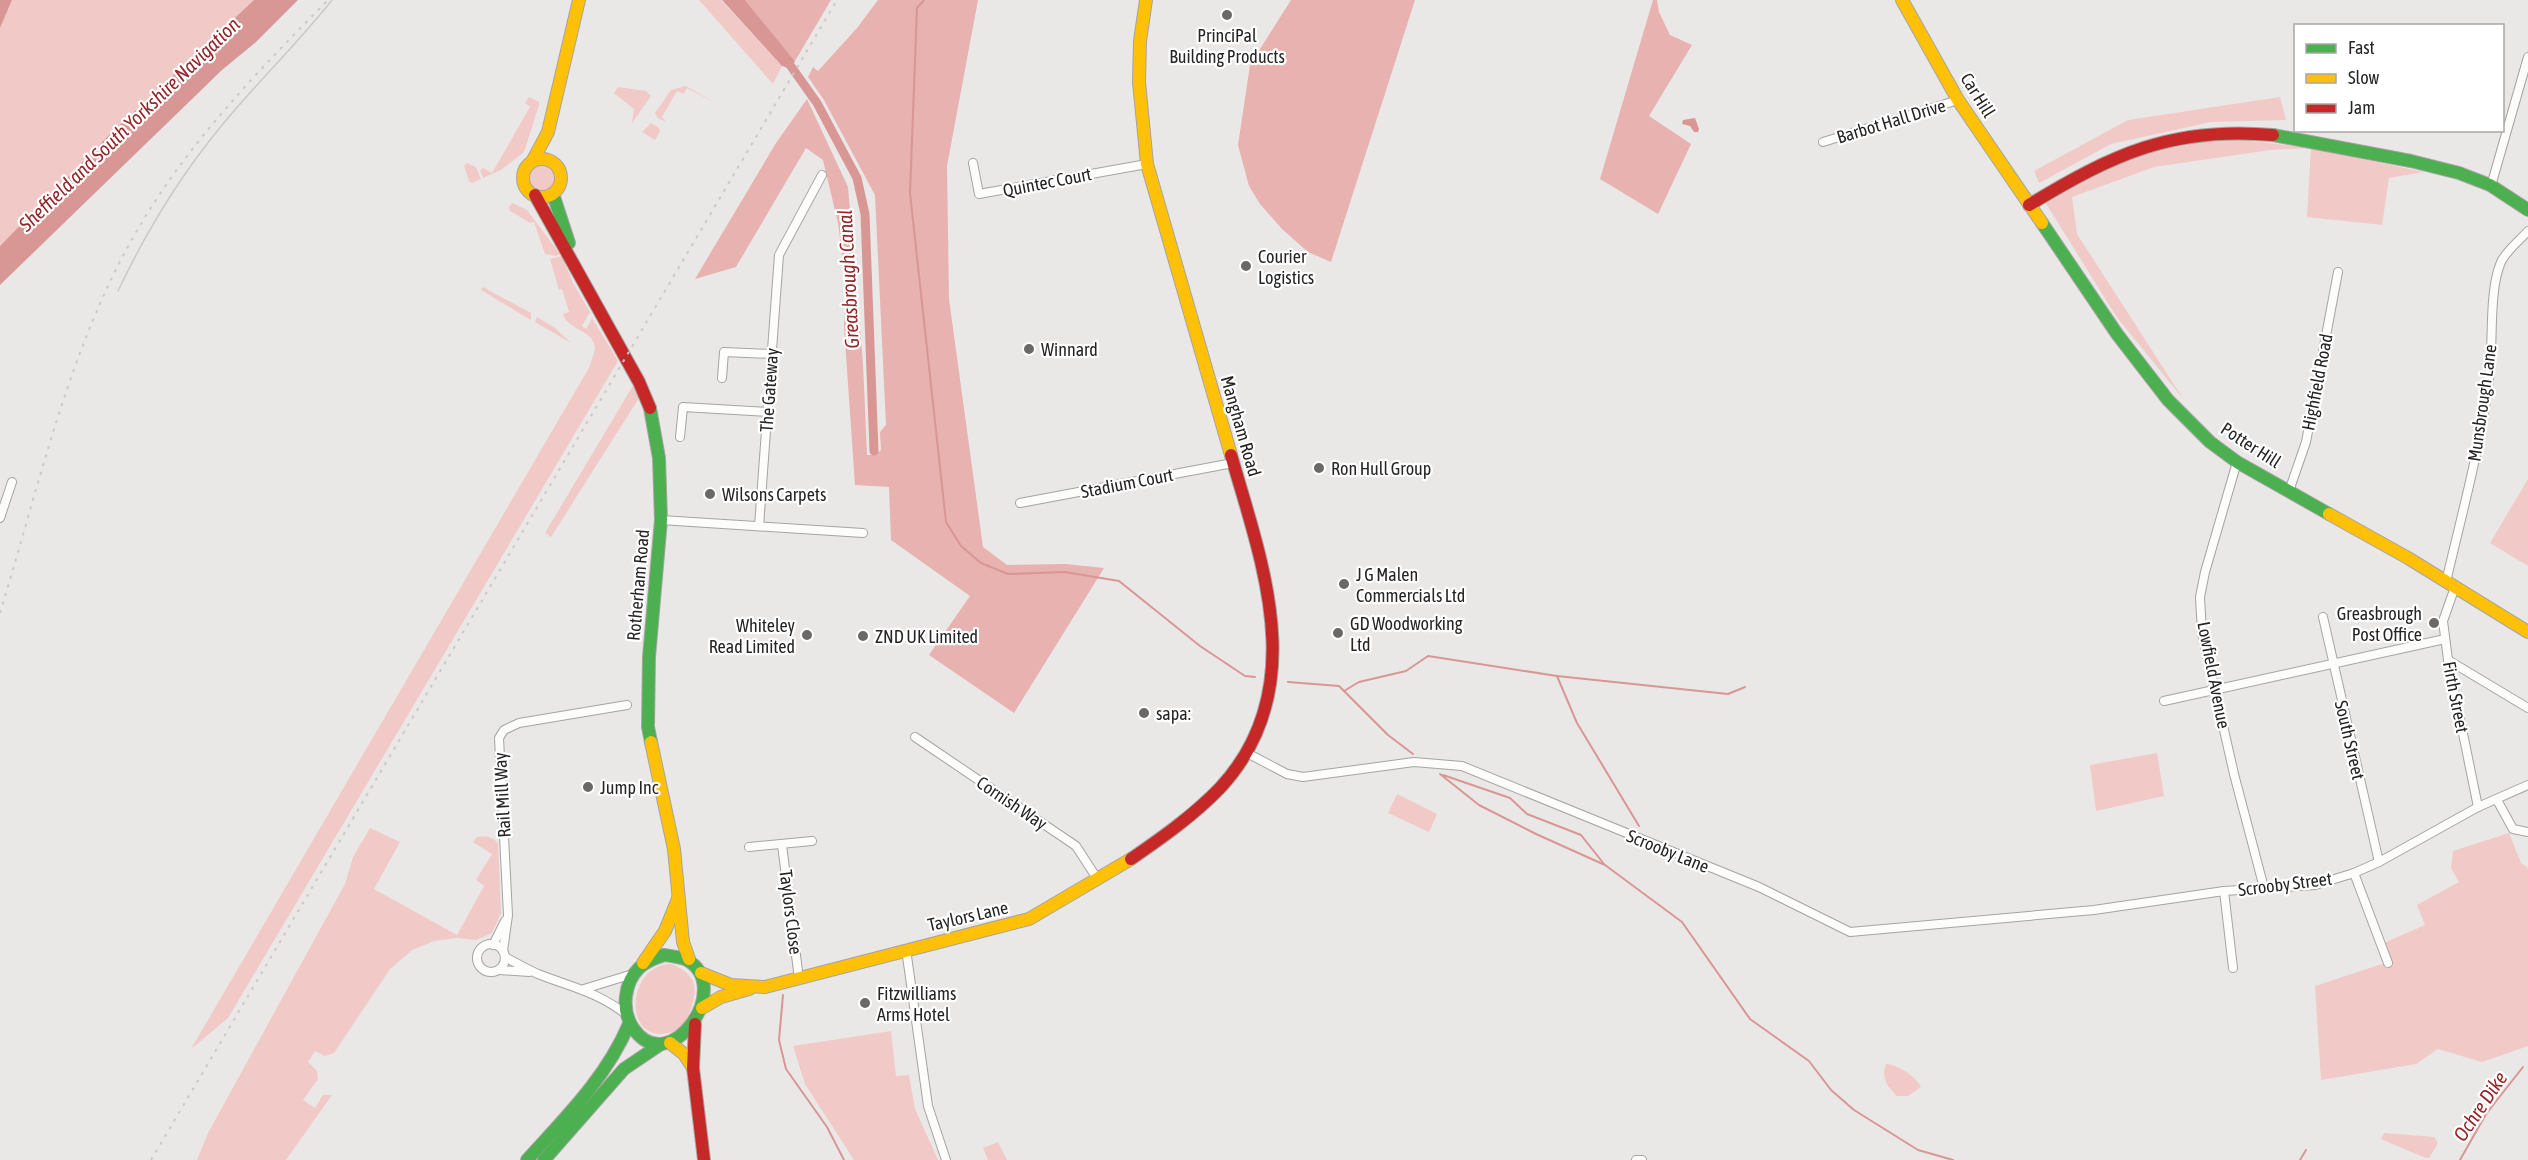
<svg xmlns="http://www.w3.org/2000/svg" width="2528" height="1160" font-family="'Asap Condensed',sans-serif">
  <style>
    .green { fill: #f1c9c6 }
    .forest { fill: #e7b2af }
    .water { fill: #d89794 }
    .lines { fill: none; stroke-linecap: round; stroke-linejoin: round }
    .stream { stroke: #d89794; stroke-width: 2 }
    .canal { stroke: #d89794; stroke-width: 9 }
    .street-casing { stroke: #a6a4a3; stroke-width: 10 }
    .fast-casing { stroke: #a6a4a3; stroke-width: 14 }
    .slow-casing { stroke: #a6a4a3; stroke-width: 14 }
    .jam-casing { stroke: #a6a4a3; stroke-width: 14 }
    .street { stroke: #fcfcfb; stroke-width: 8 }
    .fast { stroke: #4caf50; stroke-width: 12 }
    .slow { stroke: #ffc107; stroke-width: 12 }
    .jam { stroke: #c62828; stroke-width: 12 }
    .tram { stroke: #cac9c8; stroke-width: 1.5 }
    .rail { stroke: #cac9c8; stroke-width: 2; stroke-dasharray: 3 6; stroke-linecap: butt }
    .poi-dot { fill: #6b6968; stroke: #fff; stroke-width: 2 }
    .labels { text-anchor: middle; dominant-baseline: central; stroke-width: 4.5; stroke-linejoin: round; paint-order: stroke }
    .poi-label { font-size: 18px; fill: #262424; stroke: #fff; text-anchor: start }
    .street-label { font-size: 18px; fill: #262424; stroke: #fff }
    .water-label { font-size: 20px; font-style: italic; fill: #942529; stroke: #fff }
  </style>
  <rect width="100%" height="100%" fill="#eae8e7"/>
  <g class="green">
    <path d="M 12,0 L 254,0 L 107,137 L 0,246 L 0,28 Z"/>
    <path d="M 699,0 L 721,0 L 782,66 L 773,84 Z"/>
    <path d="M 686,86 L 717,104 L 687,88 L 684,94 L 677,91 L 662,117 L 666,122 L 658,118 L 655,113 L 671,90 Z"/>
    <path d="M 618,87 L 646,91 L 651,96 L 632,123 L 634,109 L 614,93 Z"/>
    <path d="M 529,97 L 539,102 L 539,105 L 524,152 L 501,170 L 483,178 L 480,170 L 483,168 L 492,173 L 530,107 L 525,103 Z"/>
    <path d="M 2280,97 L 2286,120 L 2211,122 L 2111,144 L 2039,183 L 2034,171 L 2128,120 Z"/>
    <path d="M 651,123 L 659,128 L 660,131 L 655,140 L 642,132 Z"/>
    <path d="M 2216,137 L 2311,148 L 2423,172 L 2389,178 L 2382,225 L 2307,217 L 2311,148 L 2270,150 L 2154,167 L 2072,197 L 2077,234 L 2184,400 L 2116,316 L 2045,202 L 2115,160 Z"/>
    <path d="M 467,163 L 476,167 L 481,179 L 472,183 L 469,181 L 464,166 Z"/>
    <circle cx="542" cy="178" r="12"/>
    <path d="M 512,203 L 527,210 L 560,254 L 556,256 L 545,254 L 534,222 L 530,223 L 510,211 L 509,207 Z"/>
    <path d="M 562,256 L 573,283 L 590,312 L 582,326 L 586,329 L 592,318 L 618,361 L 228,1018 L 191,1049 L 590,366 C 591,360 595,353 595,348 C 594,330 567,330 563,314 L 569,312 L 562,289 L 559,290 L 550,259 Z"/>
    <path d="M 483,287 L 531,313 L 531,320 L 481,290 Z"/>
    <path d="M 537,317 L 555,328 L 571,343 L 535,322 Z"/>
    <path d="M 634,384 L 639,398 L 551,537 L 545,533 Z"/>
    <path d="M 2528,479 L 2528,566 L 2490,543 Z"/>
    <path d="M 2157,753 L 2164,796 L 2096,811 L 2090,765 Z"/>
    <path d="M 1397,794 L 1437,814 L 1429,832 L 1388,813 Z"/>
    <path d="M 370,828 L 400,842 L 374,889 L 457,935 L 484,886 L 476,880 L 492,854 L 473,842 L 477,837 C 486,836 491,836 498,843 L 501,913 L 492,933 L 476,940 L 457,938 L 434,941 L 412,950 L 390,969 L 334,1053 L 325,1056 L 315,1051 L 308,1062 L 317,1071 L 318,1079 L 303,1100 L 315,1108 L 323,1095 L 332,1095 L 286,1160 L 197,1160 L 208,1133 L 345,884 L 353,857 Z"/>
    <path d="M 2509,833 L 2521,863 L 2528,868 L 2528,1046 L 2482,1062 L 2438,1049 L 2416,1064 L 2321,1080 L 2315,986 L 2385,963 L 2386,942 L 2425,925 L 2417,905 L 2459,882 L 2451,868 L 2453,851 Z"/>
    <path d="M 671,964 C 696,973 699,988 690,1011 C 687,1022 679,1031 668,1033 C 622,1043 627,964 671,964 Z"/>
    <path d="M 891,1031 L 896,1076 L 909,1075 L 915,1109 L 938,1160 L 854,1160 L 805,1084 L 793,1046 Z"/>
    <path d="M 1886,1064 C 1899,1065 1915,1076 1921,1087 L 1908,1096 L 1897,1096 C 1887,1086 1881,1078 1886,1064 Z"/>
    <path d="M 2384,1133 L 2434,1137 L 2438,1143 L 2429,1158 L 2423,1157 L 2381,1139 Z"/>
    <path d="M 998,1142 L 1007,1160 L 988,1160 L 983,1148 Z"/>
  </g>
  <g class="forest">
    <path d="M 745,0 L 831,0 L 795,61 Z"/>
    <path d="M 878,0 L 978,0 L 947,166 L 949,299 L 983,547 L 1007,565 L 1065,564 L 1104,568 L 1014,713 L 929,655 L 970,596 L 891,540 L 889,487 L 855,485 L 844,326 L 846,282 L 838,223 L 823,160 L 806,148 L 736,267 L 695,279 L 776,143 L 807,99 L 848,187 L 863,363 L 867,455 L 875,455 L 881,450 L 880,432 L 886,425 L 875,195 L 824,100 L 808,77 L 813,67 L 818,71 L 857,28 Z"/>
    <path d="M 1291,0 L 1415,0 L 1331,262 L 1308,252 L 1282,229 L 1260,204 L 1249,186 L 1238,145 L 1250,65 Z"/>
    <path d="M 1653,0 L 1657,0 L 1659,12 L 1670,35 L 1692,45 L 1649,116 L 1691,144 L 1658,214 L 1600,179 Z"/>
  </g>
  <g class="water">
    <path d="M 0,0 L 12,0 L 0,28 Z"/>
    <path d="M 254,0 L 298,0 L 256,42 L 222,70 L 0,285 L 0,246 L 107,137 Z"/>
    <path d="M 722,0 L 745,0 L 795,61 L 791,69 L 782,66 Z"/>
    <path d="M 1695,118 L 1699,129 L 1698,132 L 1694,132 L 1690,126 L 1682,124 L 1683,120 Z"/>
  </g>
  <g class="lines">
    <g class="stream">
      <path d="M 924,0 L 917,8 L 910,193 L 946,522 L 961,546 L 981,563 L 1008,574 L 1065,572 L 1119,581 L 1200,646 L 1245,676 L 1255,677"/>
      <path d="M 1557,676 L 1577,723 L 1639,826"/>
      <path d="M 1288,682 L 1339,686 L 1388,735 L 1413,754"/>
      <path d="M 1344,691 L 1359,682 L 1406,671 L 1428,656 L 1557,676 L 1728,694 L 1745,687"/>
      <path d="M 1440,774 L 1479,805 L 1536,834 L 1605,865 L 1682,922 L 1750,1019 L 1809,1061 L 1831,1090 L 1854,1110 L 1918,1150 L 1953,1160"/>
      <path d="M 1443,775 L 1510,798 L 1527,814 L 1581,835 L 1604,864"/>
      <path d="M 783,995 L 779,1040 L 786,1069 L 827,1127 L 844,1160"/>
      <path d="M 2300,1160 L 2306,1150"/>
      <path d="M 2460,1160 L 2486,1114 L 2523,1067"/>
    </g>
    <path class="canal" d="M 785,58 L 817,103 L 857,178 L 865,214 L 874,451"/>
    <defs>
      <g id="street">
        <path d="M 1823,142 L 1958,100"/>
        <path d="M 973,163 L 979,194 L 1147,164"/>
        <path d="M 2491,186 L 2528,57"/>
        <path d="M 722,378 L 724,352 L 772,354"/>
        <path d="M 680,437 L 683,407 L 768,412"/>
        <path d="M 2237,462 L 2205,572 L 2200,597 L 2202,633 L 2234,774 L 2264,888"/>
        <path d="M 2289,491 L 2306,442 L 2338,272"/>
        <path d="M 1020,503 L 1233,463"/>
        <path d="M 0,518 L 12,482"/>
        <path d="M 661,520 L 863,533"/>
        <path d="M 759,526 L 779,255 L 822,175"/>
        <path d="M 2446,582 C 2462,513 2482,442 2490,371 C 2493,341 2489,289 2501,262 C 2506,251 2520,240 2528,231"/>
        <path d="M 2455,587 L 2443,621 L 2448,660 L 2478,807"/>
        <path d="M 2323,617 L 2379,862"/>
        <path d="M 2448,660 L 2528,708"/>
        <path d="M 2164,701 L 2445,639"/>
        <path d="M 915,737 L 1076,846 L 1098,880"/>
        <path d="M 1247,753 L 1287,774 L 1303,777 L 1414,762 L 1462,766 L 1759,887 L 1850,932 L 2094,910 L 2224,891 L 2315,885 L 2354,873 L 2379,862 L 2478,807 L 2528,785"/>
        <path d="M 2497,800 L 2513,829 L 2528,832"/>
        <path d="M 782,845 L 799,979"/>
        <path d="M 749,847 L 812,841"/>
        <path d="M 2354,873 L 2388,963"/>
        <path d="M 2224,891 L 2233,968"/>
        <circle cx="491" cy="958" r="14"/>
        <path d="M 493,945 L 505,921"/>
        <path d="M 906,949 L 928,1106 L 946,1160"/>
        <path d="M 503,951 L 508,915 L 499,738 L 504,730 L 519,723 L 627,705"/>
        <path d="M 505,957 C 516,963 527,969 538,974 C 571,987 598,992 627,1015"/>
        <path d="M 499,970 L 529,972"/>
        <path d="M 584,989 L 636,973"/>
        <path d="M 1636,1160 L 1642,1160"/>
      </g>
      <g id="fast">
        <path d="M 2273,135 L 2411,161 L 2459,173 L 2490,185 L 2528,210"/>
        <path d="M 553,194 L 569,243"/>
        <path d="M 2042,223 L 2117,334 L 2168,400 L 2210,442 L 2237,462 L 2329,514"/>
        <path d="M 650,408 L 659,458 L 661,520 L 649,657 L 648,727 L 651,742"/>
        <path d="M 664,955 C 671,956 681,957 687,960 C 735,987 669,1081 633,1028 C 621,1010 624,983 639,968 C 646,961 655,958 664,955 Z"/>
        <path d="M 527,1160 C 566,1117 606,1078 629,1024"/>
        <path d="M 544,1160 L 624,1069 L 661,1044"/>
      </g>
      <g id="slow">
        <path d="M 1146,0 L 1140,41 L 1139,82 L 1147,164 L 1231,455"/>
        <path d="M 1902,0 L 1958,100 L 2042,223"/>
        <circle cx="542" cy="178" r="19"/>
        <path d="M 533,160 L 548,132 L 579,0"/>
        <path d="M 2329,514 L 2408,558 L 2528,632"/>
        <path d="M 651,742 L 674,849 L 683,942 L 689,959"/>
        <path d="M 643,963 L 665,931 L 678,899"/>
        <path d="M 701,973 L 731,985 L 765,987 L 1029,919 L 1131,859"/>
        <path d="M 702,1008 L 721,997 L 749,989"/>
        <path d="M 670,1043 L 684,1054 L 693,1068"/>
      </g>
      <g id="jam">
        <path d="M 535,195 L 639,382 L 650,408"/>
        <path d="M 2029,205 C 2113,154 2173,126 2273,135"/>
        <path d="M 1131,859 C 1163,837 1194,815 1220,788 C 1311,690 1263,566 1231,455"/>
        <path d="M 695,1024 L 693,1068 L 704,1160"/>
      </g>
    </defs>
    <use href="#street" class="street-casing"/>
    <use href="#fast" class="fast-casing"/>
    <use href="#slow" class="slow-casing"/>
    <use href="#jam" class="jam-casing"/>
    <use href="#street" class="street"/>
    <use href="#fast" class="fast"/>
    <use href="#slow" class="slow"/>
    <use href="#jam" class="jam"/>
    <path class="tram" d="M 118,291 C 145,234 175,184 214,135 C 251,88 295,47 332,0"/>
    <g class="rail">
      <path d="M 0,613 C 39,486 68,351 135,234 C 186,145 257,72 328,0"/>
      <path d="M 151,1160 L 837,0"/>
    </g>
  </g>
  <g class="poi-dot">
    <circle cx="1227" cy="15" r="6"/>
    <circle cx="1246" cy="266" r="6"/>
    <circle cx="1029" cy="349" r="6"/>
    <circle cx="1319" cy="468" r="6"/>
    <circle cx="710" cy="494" r="6"/>
    <circle cx="1344" cy="584" r="6"/>
    <circle cx="2434" cy="623" r="6"/>
    <circle cx="1338" cy="633" r="6"/>
    <circle cx="807" cy="635" r="6"/>
    <circle cx="863" cy="636" r="6"/>
    <circle cx="1144" cy="713" r="6"/>
    <circle cx="588" cy="787" r="6"/>
    <circle cx="865" cy="1003" r="6"/>
  </g>
  <g class="labels">
    <g class="poi-label">
      <text x="1227" y="35" text-anchor="middle">PrinciPal<tspan x="1227" dy="21">Building Products</tspan></text>
      <text x="1258" y="256">Courier<tspan x="1258" dy="21">Logistics</tspan></text>
      <text x="1041" y="349">Winnard</text>
      <text x="1331" y="468">Ron Hull Group</text>
      <text x="722" y="494">Wilsons Carpets</text>
      <text x="1356" y="574">J G Malen<tspan x="1356" dy="21">Commercials Ltd</tspan></text>
      <text x="2422" y="613" text-anchor="end">Greasbrough<tspan x="2422" dy="21">Post Office</tspan></text>
      <text x="1350" y="623">GD Woodworking<tspan x="1350" dy="21">Ltd</tspan></text>
      <text x="795" y="625" text-anchor="end">Whiteley<tspan x="795" dy="21">Read Limited</tspan></text>
      <text x="875" y="636">ZND UK Limited</text>
      <text x="1156" y="713">sapa:</text>
      <text x="600" y="787">Jump Inc</text>
      <text x="877" y="993">Fitzwilliams<tspan x="877" dy="21">Arms Hotel</tspan></text>
    </g>
    <g class="street-label">
      <text transform="translate(1978 95) rotate(58)">Car Hill</text>
      <text transform="translate(1891 121) rotate(-17)">Barbot Hall Drive</text>
      <text transform="translate(1047 182) rotate(-11)">Quintec Court</text>
      <text transform="translate(2317 382) rotate(-79)">Highfield Road</text>
      <text transform="translate(769 390) rotate(-86)">The Gateway</text>
      <text transform="translate(2482 403) rotate(-82)">Munsbrough Lane</text>
      <text transform="translate(1241 426) rotate(74)">Mangham Road</text>
      <text transform="translate(2251 445) rotate(33)">Potter Hill</text>
      <text transform="translate(1127 483) rotate(-11)">Stadium Court</text>
      <text transform="translate(638 585) rotate(-85)">Rotherham Road</text>
      <text transform="translate(2214 675) rotate(79)">Lowfield Avenue</text>
      <text transform="translate(2456 697) rotate(79)">Firth Street</text>
      <text transform="translate(2350 740) rotate(77)">South Street</text>
      <text transform="translate(502 795) rotate(-93)">Rail Mill Way</text>
      <text transform="translate(1012 803) rotate(34)">Cornish Way</text>
      <text transform="translate(1668 851) rotate(22)">Scrooby Lane</text>
      <text transform="translate(2285 884) rotate(-7)">Scrooby Street</text>
      <text transform="translate(791 912) rotate(83)">Taylors Close</text>
      <text transform="translate(968 916) rotate(-13)">Taylors Lane</text>
    </g>
    <g class="water-label">
      <text transform="translate(129 124) rotate(-44)">Sheffield and South Yorkshire Navigation</text>
      <text transform="translate(848 279) rotate(-93)">Greasbrough Canal</text>
      <text transform="translate(2480 1106) rotate(-56)">Ochre Dike</text>
    </g>
  </g>
  <rect x="2294" y="24" width="210" height="108" fill="#ffffff" stroke="#a8a7a7" stroke-width="1.5"/>
  <rect x="2306" y="44" width="30" height="9" fill="#4caf50" stroke="#a8a7a7" stroke-width="1.5"/>
  <text x="2348" y="54" font-size="18" fill="#262424">Fast</text>
  <rect x="2306" y="74" width="30" height="9" fill="#ffc107" stroke="#a8a7a7" stroke-width="1.5"/>
  <text x="2348" y="84" font-size="18" fill="#262424">Slow</text>
  <rect x="2306" y="104" width="30" height="9" fill="#c62828" stroke="#a8a7a7" stroke-width="1.5"/>
  <text x="2348" y="114" font-size="18" fill="#262424">Jam</text>
</svg>
